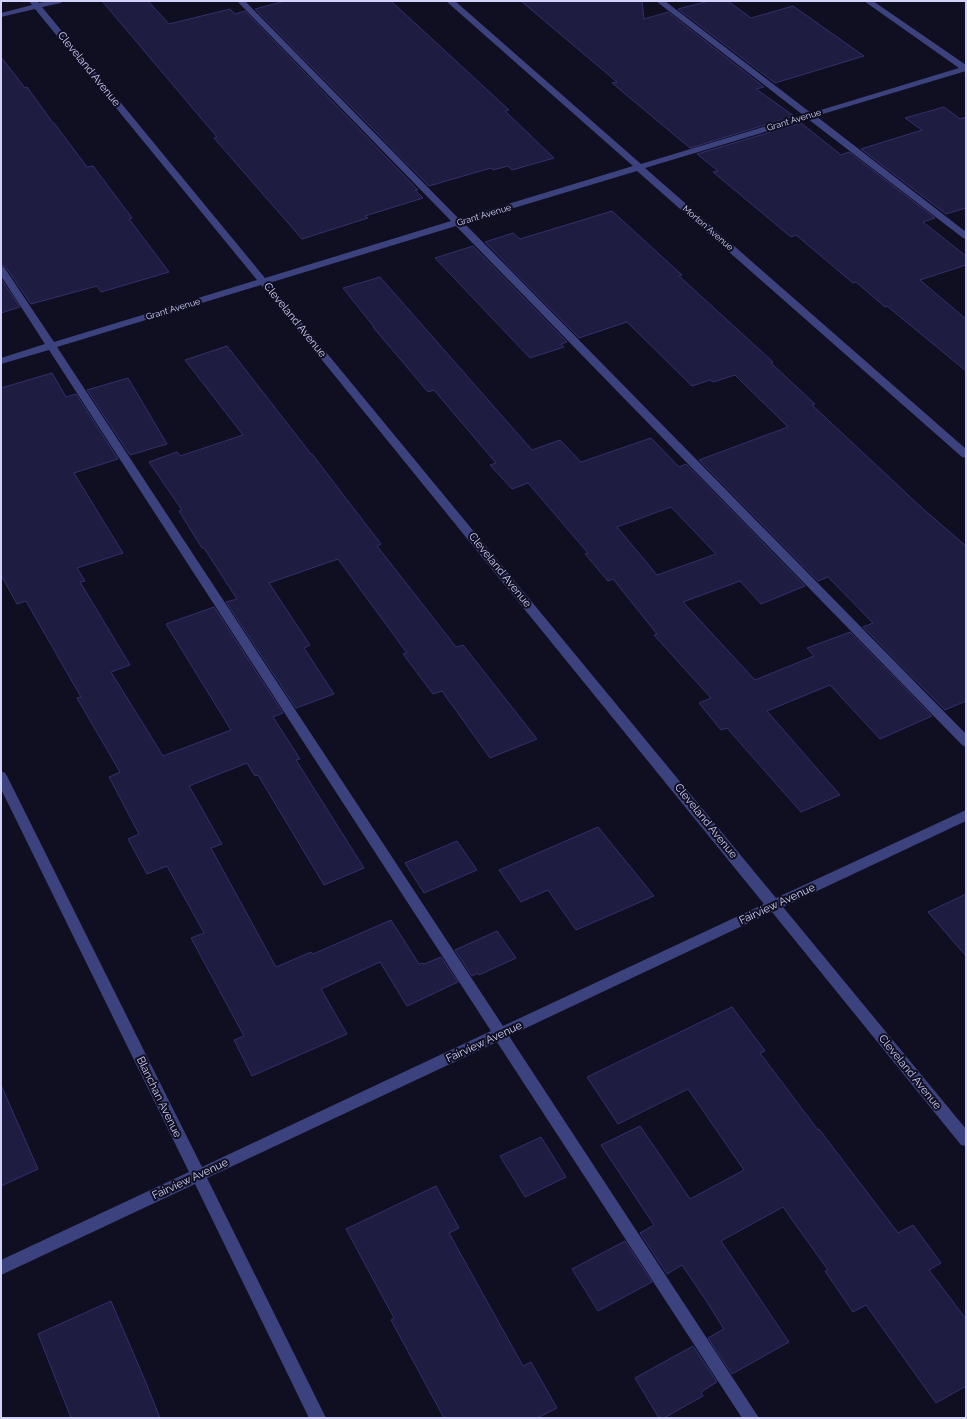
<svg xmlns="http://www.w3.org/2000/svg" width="967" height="1419" font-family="Raleway,sans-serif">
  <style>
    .building { fill: #1f1c41; stroke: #332f6c; fill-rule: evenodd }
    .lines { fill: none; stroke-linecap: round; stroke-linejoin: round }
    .minor { fill: #3c427e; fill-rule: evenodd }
    .labels { text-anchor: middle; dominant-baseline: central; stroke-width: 4; stroke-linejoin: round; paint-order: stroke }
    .far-street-label { font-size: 9px; fill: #d2d2fd; stroke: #100f22 }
    .street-label { font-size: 11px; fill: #d2d2fd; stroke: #100f22 }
  </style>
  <rect width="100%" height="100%" fill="#100f22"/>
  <g class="building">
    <path d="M 102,1 L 148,1 L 169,24 L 230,9 L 235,14 L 245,11 L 418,190 L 415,190 L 423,198 L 365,216 L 368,218 L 302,239 L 214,138 L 217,137 Z"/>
    <path d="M 285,1 L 391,1 L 509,110 L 505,111 L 554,158 L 512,170 L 508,166 L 493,170 L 491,168 L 429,186 L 255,9 Z"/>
    <path d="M 521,1 L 642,1 L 644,19 L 668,12 L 764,87 L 756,89 L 794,116 L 690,148 L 612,83 L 617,82 Z"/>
    <path d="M 709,1 L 728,1 L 751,18 L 793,6 L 864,56 L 775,83 L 678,9 Z"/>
    <path d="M 1,57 L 25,88 L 27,87 L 53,123 L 54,123 L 87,167 L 93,166 L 132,218 L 129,219 L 169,272 L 101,292 L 97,286 L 31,304 L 5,266 L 1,265 Z"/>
    <path d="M 944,107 L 960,119 L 966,117 L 966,208 L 946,214 L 861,149 L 922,130 L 905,118 Z"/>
    <path d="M 801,123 L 841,155 L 849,152 L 935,218 L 923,222 L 966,256 L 966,265 L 920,280 L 966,319 L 966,371 L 887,306 L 885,307 L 856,282 L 853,283 L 796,235 L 791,237 L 713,172 L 718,171 L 697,154 Z"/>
    <path d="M 612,211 L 682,275 L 679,276 L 773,362 L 771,363 L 815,404 L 812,405 L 922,508 L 966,546 L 966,701 L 945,710 L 863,627 L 873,623 L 828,577 L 818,581 L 699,460 L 788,427 L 735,375 L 713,382 L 710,380 L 692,386 L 627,322 L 579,338 L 485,242 L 513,233 L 520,239 Z"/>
    <path d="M 473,246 L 567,342 L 561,344 L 564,347 L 530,358 L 435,258 Z"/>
    <path d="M 380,277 L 532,450 L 560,440 L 581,462 L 651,438 L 679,467 L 686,464 L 805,586 L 761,604 L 740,581 L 683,602 L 755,680 L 814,656 L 807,648 L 850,632 L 932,716 L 880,739 L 830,685 L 767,711 L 840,795 L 801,812 L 727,728 L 721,730 L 699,703 L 711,698 L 654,635 L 657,634 L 613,579 L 608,581 L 585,554 L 588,553 L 528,483 L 512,489 L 490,465 L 496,463 L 434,390 L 428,392 L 373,327 L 374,327 L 343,288 ZM 671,507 L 716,554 L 657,575 L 617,527 Z"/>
    <path d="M 1,279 L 20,307 L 1,313 Z"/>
    <path d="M 227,346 L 311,454 L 312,454 L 381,544 L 377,546 L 456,647 L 463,645 L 537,739 L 490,758 L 442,691 L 433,694 L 403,654 L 407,653 L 338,559 L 269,583 L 310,645 L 304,648 L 334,694 L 296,708 L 226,602 L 237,599 L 204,548 L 202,548 L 179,511 L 182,510 L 149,462 L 177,452 L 180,456 L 243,435 L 185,360 Z"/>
    <path d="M 52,373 L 66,397 L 76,394 L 118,459 L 74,473 L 123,553 L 77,568 L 85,581 L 80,582 L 130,665 L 111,672 L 163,756 L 231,730 L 166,624 L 214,607 L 283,713 L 273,717 L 300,759 L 296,760 L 364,868 L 324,885 L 258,775 L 255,776 L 247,763 L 189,786 L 222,844 L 211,848 L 276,967 L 311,952 L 313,954 L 391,920 L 419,964 L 423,963 L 424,964 L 441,957 L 458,982 L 407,1006 L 380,962 L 321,989 L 347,1034 L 252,1076 L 234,1040 L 244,1036 L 191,938 L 204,933 L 167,866 L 147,874 L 128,839 L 139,834 L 109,777 L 120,772 L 77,698 L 81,697 L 26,601 L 17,604 L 1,575 L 1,388 Z"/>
    <path d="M 128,378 L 167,444 L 130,455 L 87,390 Z"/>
    <path d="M 598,827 L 654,896 L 576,930 L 548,890 L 521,902 L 499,870 Z"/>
    <path d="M 457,841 L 477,870 L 424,893 L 405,863 Z"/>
    <path d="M 966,894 L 966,956 L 928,912 Z"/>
    <path d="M 497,931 L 516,958 L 479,975 L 478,973 L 472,976 L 455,950 Z"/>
    <path d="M 732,1007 L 765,1051 L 760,1053 L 818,1130 L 819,1129 L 898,1233 L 913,1225 L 941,1263 L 929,1270 L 966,1319 L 966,1386 L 936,1403 L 866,1305 L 853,1312 L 825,1271 L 828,1270 L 783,1207 L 721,1241 L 789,1342 L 732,1374 L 708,1338 L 724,1329 L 705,1299 L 682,1265 L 667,1274 L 640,1233 L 654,1225 L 601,1145 L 640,1126 L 690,1199 L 744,1170 L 688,1089 L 618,1124 L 587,1077 Z"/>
    <path d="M 1,1085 L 38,1169 L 1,1186 Z"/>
    <path d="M 541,1137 L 566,1177 L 525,1197 L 500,1156 Z"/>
    <path d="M 436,1186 L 459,1228 L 449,1233 L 523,1366 L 531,1362 L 557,1408 L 537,1418 L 444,1418 L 391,1320 L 394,1318 L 346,1229 Z"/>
    <path d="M 625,1241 L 652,1282 L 598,1311 L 572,1269 Z"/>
    <path d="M 111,1301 L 144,1378 L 160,1418 L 71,1418 L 38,1334 Z"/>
    <path d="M 693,1346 L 717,1382 L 701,1392 L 703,1396 L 664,1418 L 659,1418 L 635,1378 Z"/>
  </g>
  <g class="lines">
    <path class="minor" d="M 29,1 L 37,1 L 39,3 L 49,1 L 62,1 L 61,3 L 42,7 L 265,278 L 451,221 L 237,1 L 245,1 L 459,219 L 633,166 L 446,1 L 455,1 L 641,164 L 803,115 L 656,1 L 665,1 L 811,113 L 959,68 L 864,1 L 873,1 L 966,65 L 966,71 L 816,116 L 966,232 L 966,239 L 963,238 L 808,119 L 645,168 L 966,449 L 966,458 L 962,457 L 637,171 L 464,223 L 966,734 L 966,747 L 962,745 L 456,226 L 269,283 L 776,898 L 966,810 L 966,821 L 783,907 L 966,1129 L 966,1146 L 961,1145 L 772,912 L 509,1036 L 759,1418 L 742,1418 L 497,1042 L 207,1178 L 326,1418 L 309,1418 L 195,1184 L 1,1275 L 1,1260 L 189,1172 L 1,789 L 1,771 L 5,773 L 7,776 L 202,1167 L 491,1031 L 49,350 L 1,364 L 1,358 L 45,344 L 1,276 L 1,266 L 4,267 L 54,342 L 257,280 L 35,9 L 1,17 L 1,13 L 32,5 ZM 261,285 L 764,904 L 503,1026 L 57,347 Z"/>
  </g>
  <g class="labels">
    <g class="far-street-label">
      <text transform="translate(794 120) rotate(-17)">Grant Avenue</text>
      <text transform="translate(484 215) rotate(-17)">Grant Avenue</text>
      <text transform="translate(708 228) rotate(41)">Morton Avenue</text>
      <text transform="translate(173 309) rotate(-17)">Grant Avenue</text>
    </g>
    <g class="street-label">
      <text transform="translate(89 69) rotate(51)">Cleveland Avenue</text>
      <text transform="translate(295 320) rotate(51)">Cleveland Avenue</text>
      <text transform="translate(500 570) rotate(51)">Cleveland Avenue</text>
      <text transform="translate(706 821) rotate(51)">Cleveland Avenue</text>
      <text transform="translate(777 904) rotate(-25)">Fairview Avenue</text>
      <text transform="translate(484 1042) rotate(-25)">Fairview Avenue</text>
      <text transform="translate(910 1072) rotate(51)">Cleveland Avenue</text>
      <text transform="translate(159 1097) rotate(64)">Blanchan Avenue</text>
      <text transform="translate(190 1179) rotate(-25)">Fairview Avenue</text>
    </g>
  </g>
  <rect width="967" height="1419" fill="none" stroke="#d2d2fd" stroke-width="4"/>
</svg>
